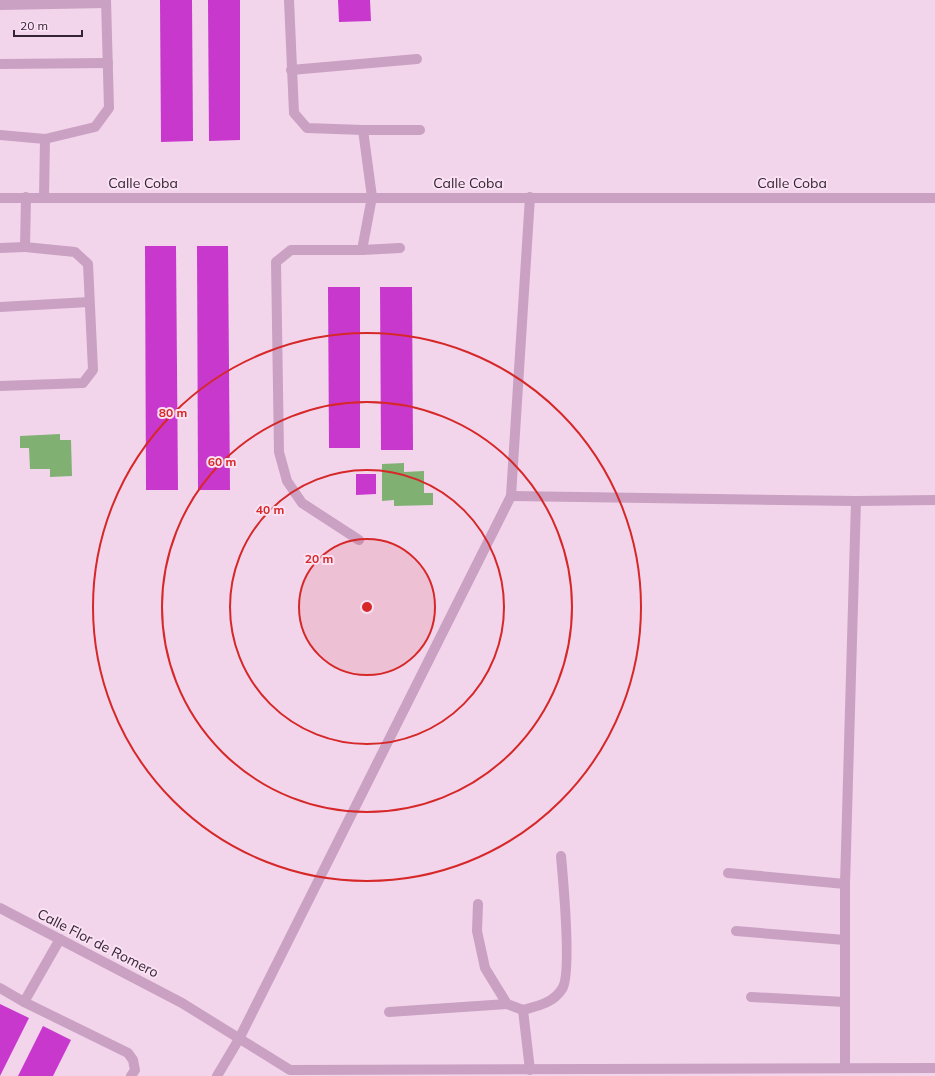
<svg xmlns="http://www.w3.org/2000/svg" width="935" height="1076" font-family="Mulish,sans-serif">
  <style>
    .water { fill: #81b073 }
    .building { fill: #c838cd }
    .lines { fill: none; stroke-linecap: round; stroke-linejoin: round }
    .minor { stroke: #caa1c3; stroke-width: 10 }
    .ring { fill: none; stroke: #d62828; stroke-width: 2 }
    .labels { text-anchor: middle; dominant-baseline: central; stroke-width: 4; stroke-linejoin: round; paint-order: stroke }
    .street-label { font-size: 14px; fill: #342433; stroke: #fae1f3 }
    .centre { fill: #d62828; stroke: #fae1f3; stroke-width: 2 }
    .ring-label { font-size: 12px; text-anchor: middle; font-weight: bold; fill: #d62828; stroke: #fae1f3; stroke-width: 4; stroke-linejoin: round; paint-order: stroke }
  </style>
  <rect width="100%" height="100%" fill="#f2d5eb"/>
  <g class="water">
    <path d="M 60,434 L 60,440 L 71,440 L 72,476 L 50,477 L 50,469 L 30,469 L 29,448 L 20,448 L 20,436 Z"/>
    <path d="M 404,463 L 404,472 L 424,471 L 424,493 L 433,493 L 433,505 L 394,506 L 394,500 L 382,501 L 382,464 Z"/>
  </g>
  <g class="building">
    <path d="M 160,0 L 192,0 L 193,141 L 161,142 Z"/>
    <path d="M 208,0 L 240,0 L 240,140 L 209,141 Z"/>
    <path d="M 338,0 L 370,0 L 371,21 L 339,22 Z"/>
    <path d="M 145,246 L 176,246 L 178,490 L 146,490 Z"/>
    <path d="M 197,246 L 228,246 L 230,490 L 198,490 Z"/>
    <path d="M 328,287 L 360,287 L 360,448 L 329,448 Z"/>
    <path d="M 380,287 L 412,287 L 413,450 L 381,450 Z"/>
    <path d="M 356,474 L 376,474 L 376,494 L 356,495 Z"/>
    <path d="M 0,1004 L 29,1018 L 0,1076 Z"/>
    <path d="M 43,1026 L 71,1040 L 53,1076 L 18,1076 Z"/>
  </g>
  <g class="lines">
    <g class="minor">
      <path d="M 289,0 L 294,113 L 307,128 L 363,130 L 372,197 L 362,250 L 291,250 L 276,262 L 279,452 L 287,481 L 302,503 L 359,540"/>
      <path d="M 0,5 L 106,3"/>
      <path d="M 0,64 L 108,63"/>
      <path d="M 291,70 L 417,59"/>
      <path d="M 363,130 L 420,130"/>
      <path d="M 0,135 L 45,139 L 95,127 L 109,108 L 106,0"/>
      <path d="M 44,197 L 45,139"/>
      <path d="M 0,198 L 935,198"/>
      <path d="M 0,248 L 25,247"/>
      <path d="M 362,250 L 400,248"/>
      <path d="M 0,307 L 89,302"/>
      <path d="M 0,386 L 83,383 L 93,370 L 88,264 L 75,252 L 25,247 L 26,197"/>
      <path d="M 511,496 L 856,501 L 935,500"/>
      <path d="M 728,873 L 845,884"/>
      <path d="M 478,904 L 477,931 L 485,968 L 507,1004 L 523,1010"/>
      <path d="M 0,908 L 182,1003 L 290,1070 L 935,1068"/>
      <path d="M 736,931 L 845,940"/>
      <path d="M 0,988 L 24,1002 L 128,1053 L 133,1060 L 135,1070 L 131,1076"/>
      <path d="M 751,997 L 845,1002"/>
      <path d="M 24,1002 L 60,939"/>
      <path d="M 389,1012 L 507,1004"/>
      <path d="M 845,1068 L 845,884 L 856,501"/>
      <path d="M 530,1070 L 523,1010 C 538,1006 553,1003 562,989 C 572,975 563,878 561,856"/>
      <path d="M 217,1076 L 239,1039 L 511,496 L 530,197"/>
    </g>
  </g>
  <circle cx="367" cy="607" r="68" fill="#d62828" fill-opacity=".12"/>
  <g class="ring">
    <circle cx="367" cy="607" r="68"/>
    <circle cx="367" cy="607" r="137"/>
    <circle cx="367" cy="607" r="205"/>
    <circle cx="367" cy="607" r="274"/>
  </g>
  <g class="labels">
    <g class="street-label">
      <text x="143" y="183">Calle Coba</text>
      <text x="468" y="183">Calle Coba</text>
      <text x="792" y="183">Calle Coba</text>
      <text transform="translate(98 943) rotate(27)">Calle Flor de Romero</text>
    </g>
  </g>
  <circle cx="367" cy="607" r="6" class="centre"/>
  <g class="ring-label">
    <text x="173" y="417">80 m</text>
    <text x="222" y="466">60 m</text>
    <text x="270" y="514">40 m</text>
    <text x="319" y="563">20 m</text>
  </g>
  <path d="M14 30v6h68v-6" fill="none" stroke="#342433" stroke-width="2"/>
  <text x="20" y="30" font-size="12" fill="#342433" stroke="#fae1f3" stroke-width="3" paint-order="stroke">20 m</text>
</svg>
